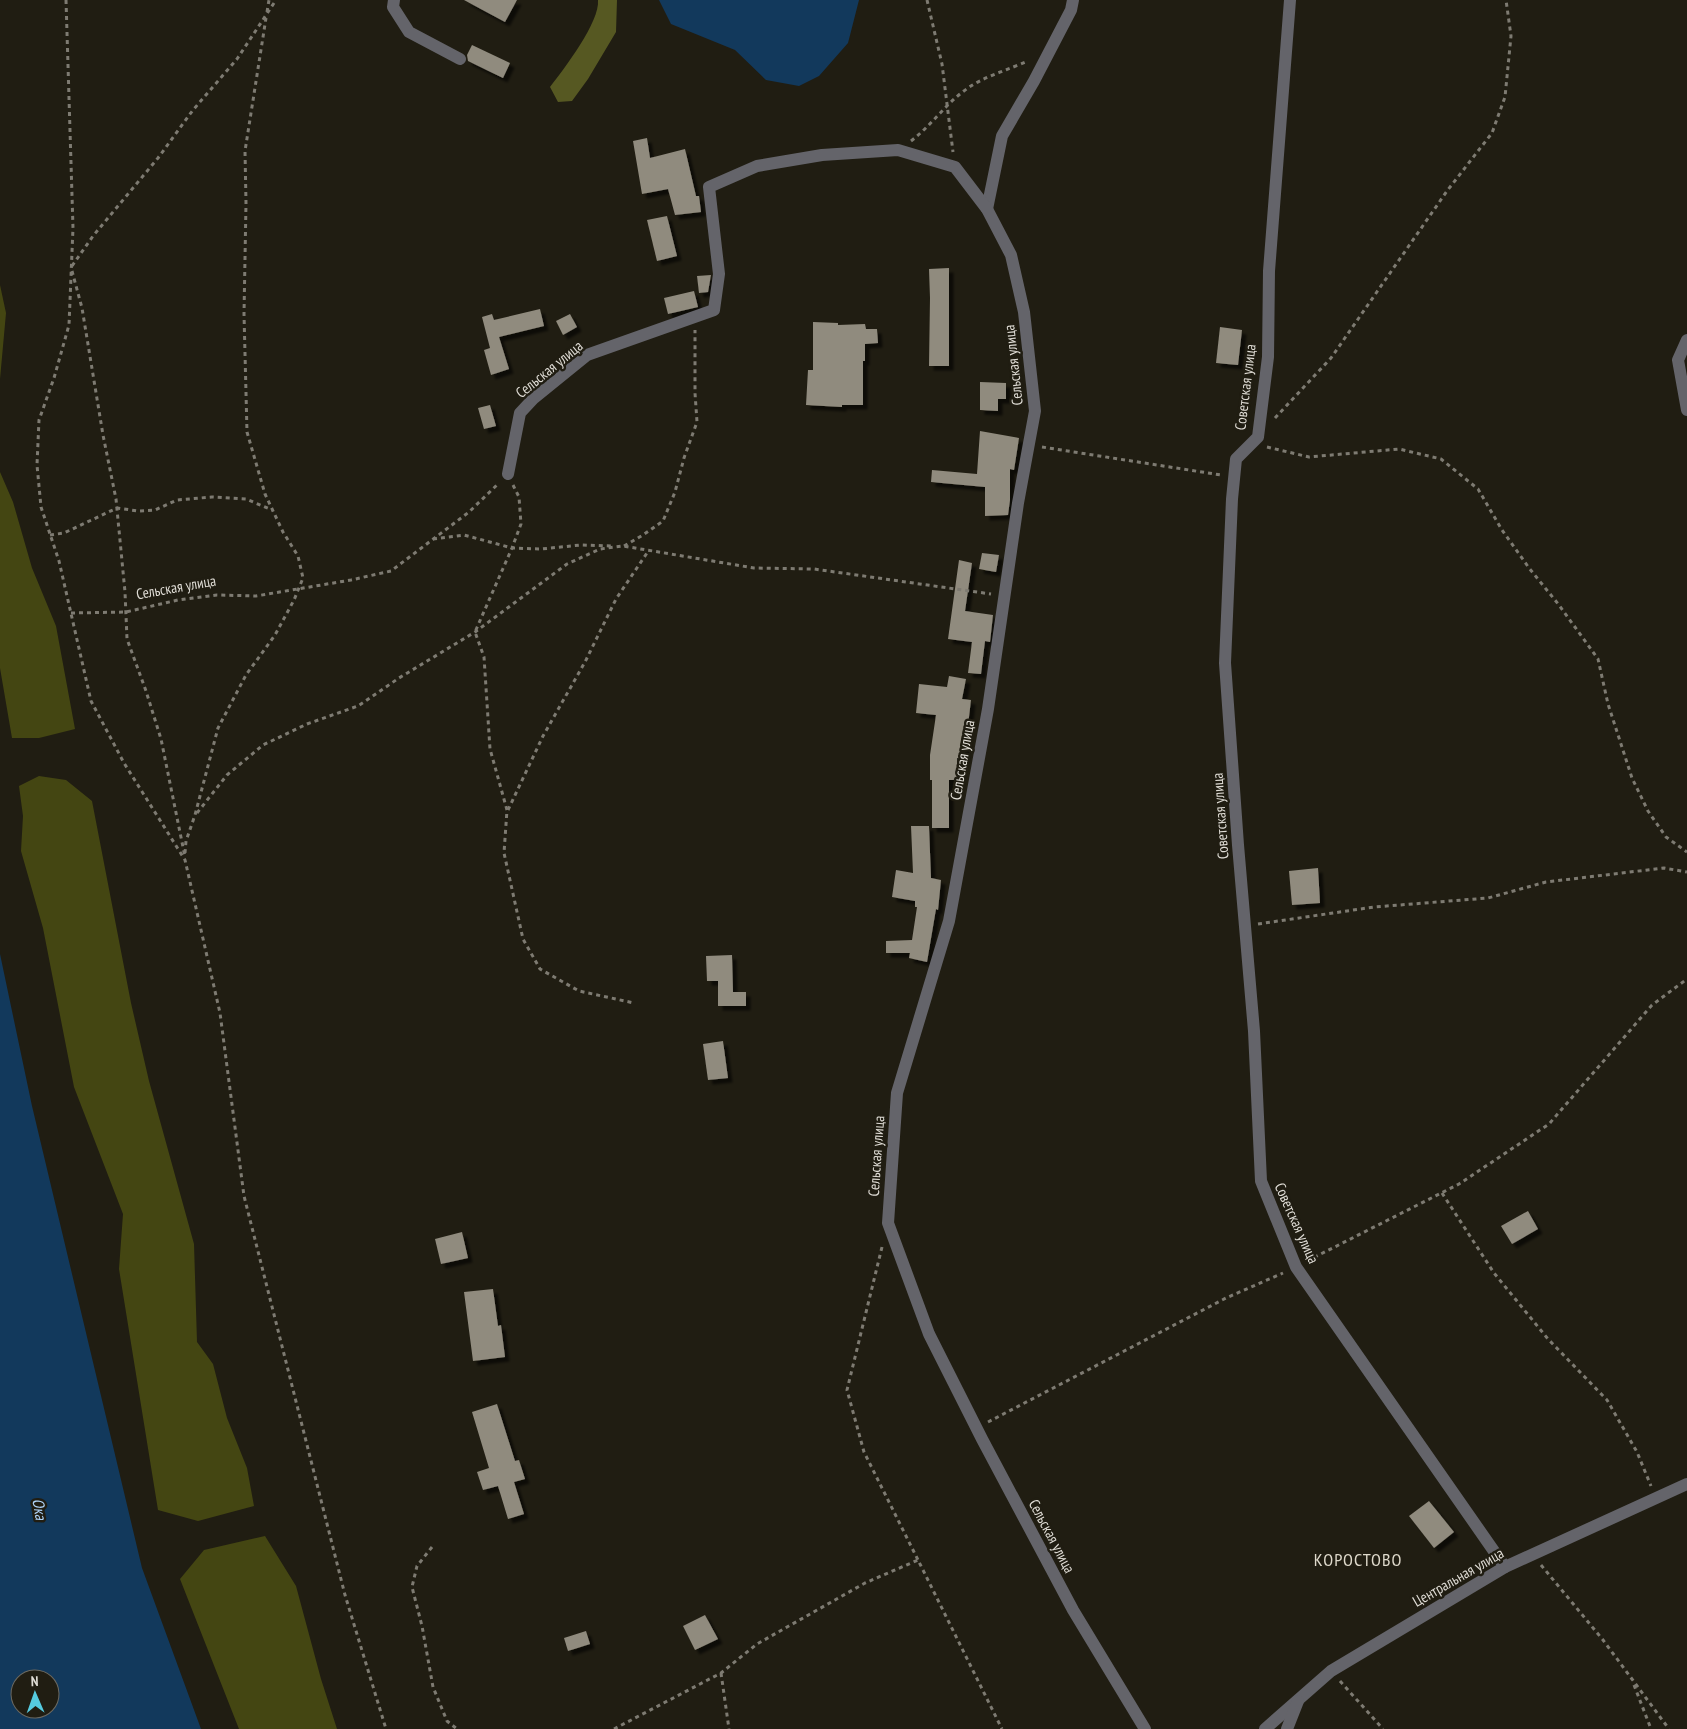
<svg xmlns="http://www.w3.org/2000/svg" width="1687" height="1729" font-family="'PT Sans Narrow',sans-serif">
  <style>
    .green { fill: #444612 }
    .forest { fill: #565822 }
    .water { fill: #12395c; fill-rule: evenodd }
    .building { fill: #908b7e; filter: url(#shadow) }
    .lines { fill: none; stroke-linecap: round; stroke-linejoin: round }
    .path { stroke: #7e7b72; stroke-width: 3; stroke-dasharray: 4 4; stroke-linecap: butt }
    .minor { stroke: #64646a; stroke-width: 12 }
    .labels { text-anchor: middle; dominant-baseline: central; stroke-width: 5; stroke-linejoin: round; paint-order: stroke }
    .street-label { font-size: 15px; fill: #dfdcd5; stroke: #201d12 }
    .water-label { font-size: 16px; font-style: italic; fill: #afd3f7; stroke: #201d12 }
    .quarter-label { font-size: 18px; letter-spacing: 1px; fill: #ded9cb; stroke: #201d12 }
  </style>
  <defs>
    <filter id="shadow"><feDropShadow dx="4.5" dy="4.5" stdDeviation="1" flood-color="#0009"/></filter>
  </defs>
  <rect width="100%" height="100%" fill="#201d12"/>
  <g class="green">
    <path d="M 0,285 L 6,313 L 0,379 Z"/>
    <path d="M 0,472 L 13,502 L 32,568 L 56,626 L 75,729 L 39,738 L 12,738 L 0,668 Z"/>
    <path d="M 39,776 L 66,780 L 92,801 L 131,1003 L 149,1081 L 194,1244 L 197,1342 L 213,1364 L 227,1418 L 247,1468 L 254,1506 L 198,1521 L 158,1510 L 119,1269 L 123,1214 L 74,1087 L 43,928 L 21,851 L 23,816 L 19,786 Z"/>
    <path d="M 265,1536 L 296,1586 L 321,1679 L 337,1729 L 239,1729 L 180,1579 L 204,1550 Z"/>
  </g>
  <path class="forest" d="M 598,0 L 617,0 L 616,32 L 588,79 L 572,101 L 558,102 L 550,87 C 564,69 600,22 598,0 Z"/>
  <g class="water">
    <path d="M 659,0 L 859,0 L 848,43 L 819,76 L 799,86 L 766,80 L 735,50 L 671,24 Z"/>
    <path d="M 0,954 L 32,1106 L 142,1568 L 201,1729 L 0,1729 ZM 20,1679 L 50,1679 L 50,1709 L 20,1709 Z"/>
  </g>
  <g class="building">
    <path d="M 464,0 L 517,0 L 505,22 Z"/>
    <path d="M 472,45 L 510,63 L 503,78 L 468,61 L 467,55 Z"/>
    <path d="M 647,138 L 650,158 L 685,149 L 696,196 L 699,196 L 701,212 L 675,215 L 668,189 L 642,194 L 633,141 Z"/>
    <path d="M 667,216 L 677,256 L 657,261 L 647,220 Z"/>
    <path d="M 949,268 L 949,366 L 929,366 L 930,298 L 929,269 Z"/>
    <path d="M 711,275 L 708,292 L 699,293 L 697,276 Z"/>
    <path d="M 694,291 L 698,307 L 668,314 L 664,298 Z"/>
    <path d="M 540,309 L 544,326 L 499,337 L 509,369 L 491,375 L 484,350 L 490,348 L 482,317 L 492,314 L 494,320 Z"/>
    <path d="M 570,314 L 577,327 L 563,335 L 556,321 Z"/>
    <path d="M 813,322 L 838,323 L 838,325 L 865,324 L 866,329 L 877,329 L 878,343 L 865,344 L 865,361 L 863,361 L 863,405 L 842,405 L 842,407 L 806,405 L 808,370 L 813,370 Z"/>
    <path d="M 1220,327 L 1242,330 L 1238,365 L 1216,363 Z"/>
    <path d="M 980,382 L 1006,383 L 1006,399 L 998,399 L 998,411 L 980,410 Z"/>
    <path d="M 490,405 L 496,426 L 484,429 L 478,408 Z"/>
    <path d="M 980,431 L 1019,438 L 1014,470 L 1010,469 L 1010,500 L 1008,515 L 985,516 L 985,487 L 931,482 L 932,470 L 977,474 Z"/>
    <path d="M 982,553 L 999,555 L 996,572 L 979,569 Z"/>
    <path d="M 959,560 L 972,563 L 965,611 L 993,615 L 990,642 L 985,641 L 981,674 L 968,673 L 972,642 L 948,639 Z"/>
    <path d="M 949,676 L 966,679 L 962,699 L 971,700 L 966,742 L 964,759 L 957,758 L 958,780 L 949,780 L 949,828 L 932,828 L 932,780 L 930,780 L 930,755 L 936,715 L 916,713 L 919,684 L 947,687 Z"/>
    <path d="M 911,826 L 929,826 L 931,878 L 941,880 L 938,910 L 936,909 L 927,962 L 909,958 L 910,953 L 886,953 L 886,941 L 912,940 L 917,907 L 915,907 L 915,901 L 892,897 L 896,870 L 913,873 Z"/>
    <path d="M 1318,868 L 1320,903 L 1292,905 L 1289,871 Z"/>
    <path d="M 732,955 L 733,992 L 746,992 L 746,1006 L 718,1006 L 718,981 L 707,981 L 706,956 Z"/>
    <path d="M 723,1041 L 728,1078 L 708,1080 L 703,1044 Z"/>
    <path d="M 1528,1211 L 1538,1229 L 1512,1244 L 1501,1226 Z"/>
    <path d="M 462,1232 L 468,1258 L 441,1264 L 435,1239 Z"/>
    <path d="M 493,1289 L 498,1326 L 501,1325 L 505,1357 L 473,1361 L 464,1292 Z"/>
    <path d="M 497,1404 L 515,1461 L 519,1460 L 525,1479 L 514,1482 L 524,1514 L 508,1519 L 498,1486 L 483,1490 L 477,1472 L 489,1468 L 472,1412 Z"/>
    <path d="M 1429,1501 L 1454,1532 L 1434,1548 L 1409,1516 Z"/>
    <path d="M 705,1615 L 718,1639 L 695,1650 L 683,1626 Z"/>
    <path d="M 586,1631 L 590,1644 L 568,1651 L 564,1638 Z"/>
  </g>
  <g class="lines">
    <g class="path">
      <path d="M 66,0 L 73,228 L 69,325 L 54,378 L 39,420 L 37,465 L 41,507 L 59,561 L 91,701 L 124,763 L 185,860 L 220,1013 L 244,1196 L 345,1595 L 386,1729"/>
      <path d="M 927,0 L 942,64 L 953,152"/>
      <path d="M 267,12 L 269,0"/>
      <path d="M 911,141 C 932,125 946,103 968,88 C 983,77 1010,69 1028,61"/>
      <path d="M 72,266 L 93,236 L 158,158 L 193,110 L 237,59 L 276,0"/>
      <path d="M 72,271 L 82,308 L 103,435 L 116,499 L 125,592 L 127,639 L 146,691 L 161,739 L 185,857"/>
      <path d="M 1275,418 L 1331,358 L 1447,191 L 1492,133 L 1505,97 L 1511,36 L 1506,0"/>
      <path d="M 1042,447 L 1221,475"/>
      <path d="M 1267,447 L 1309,457 L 1399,449 L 1441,459 L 1478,489 L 1502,530 L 1529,568 L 1559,605 L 1598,659 L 1608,704 L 1632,778 L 1648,811 L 1666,837 L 1687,852"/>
      <path d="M 513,485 L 519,497 L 521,524 L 512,548 L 475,632 L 484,657 L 490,749 L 507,810 L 504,853 L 523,939 L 540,969 L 579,991 L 634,1003"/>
      <path d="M 50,535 L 64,533 L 117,508 L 138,511 L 155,510 L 177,500 L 212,497 L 246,499 L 272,510"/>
      <path d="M 433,539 L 464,535 L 512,548 L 541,549 L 581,545 L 612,546"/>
      <path d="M 624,546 L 643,535 L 663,521 L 675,492 L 684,458 L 697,422 L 695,393 L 695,330"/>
      <path d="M 71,613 L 126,612 L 178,600 L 217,595 L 256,596 L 351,580 L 391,571 L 469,512 L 499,483"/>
      <path d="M 508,810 L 543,736 L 585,662 L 616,599 L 649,550"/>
      <path d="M 197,813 L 227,775 L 263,745 L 307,724 L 358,706 L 399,678 L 475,632 L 567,564 L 600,549 L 623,546 L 754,568 L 814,569 L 991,594"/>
      <path d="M 185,853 L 186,841 L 195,815 L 218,728 L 246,675 L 275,635 L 294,600 L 303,578 L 298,556 L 283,532 L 265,494 L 247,432 L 244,314 L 246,203 L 245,151 L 266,18"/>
      <path d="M 1258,924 L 1374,907 L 1488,898 L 1546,882 L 1664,868 L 1687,872"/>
      <path d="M 1442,1193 L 1494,1273 L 1548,1339 L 1607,1400 L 1637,1452 L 1651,1486"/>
      <path d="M 882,1247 L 847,1390 L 864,1452 L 918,1560"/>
      <path d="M 1307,1261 L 1459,1184 L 1549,1124 L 1652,1005 L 1687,979"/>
      <path d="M 988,1422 L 1226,1298 L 1283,1273"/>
      <path d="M 432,1547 L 417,1566 L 412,1587 L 422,1626 L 433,1687 L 447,1721 L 457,1729"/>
      <path d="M 1541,1565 L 1603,1640 L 1669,1729"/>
      <path d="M 721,1673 L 729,1729"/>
      <path d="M 1340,1681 L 1383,1729"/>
      <path d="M 1634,1685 L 1651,1729"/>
      <path d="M 614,1729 L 721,1673 L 757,1644 L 865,1583 L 918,1560 L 1002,1729"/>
    </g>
    <g class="minor">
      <path d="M 394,0 L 393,7 L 409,32 L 460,59"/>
      <path d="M 1290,0 L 1269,271 L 1268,357 L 1258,437 L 1236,459 L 1232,499 L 1225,663 L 1238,845 L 1254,1031 L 1261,1181 L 1296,1267 L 1505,1567"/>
      <path d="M 987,209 L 1002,136 L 1034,81 L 1071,10 L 1073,0"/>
      <path d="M 1687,340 L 1678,360 L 1687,410"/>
      <path d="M 508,474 L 520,413 L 534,398 L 587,355 L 714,310 L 719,274 L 709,187 L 757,166 L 822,155 L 898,150 L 955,167 L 987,209 L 1011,255 L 1024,312 L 1035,411 L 1018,503 L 988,709 L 949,921 L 897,1093 L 888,1223 L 929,1334 L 982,1439 L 1073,1610 L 1145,1729"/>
      <path d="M 1265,1729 L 1331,1671 L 1505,1567 L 1687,1484"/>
      <path d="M 1287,1729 L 1298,1701"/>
    </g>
  </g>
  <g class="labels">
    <g class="street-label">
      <text transform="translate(1013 365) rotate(-96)">Сельская улица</text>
      <text transform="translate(549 369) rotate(-39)">Сельская улица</text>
      <text transform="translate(1245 387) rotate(-83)">Советская улица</text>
      <text transform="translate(176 587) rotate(-10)">Сельская улица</text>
      <text transform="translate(962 760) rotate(-80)">Сельская улица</text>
      <text transform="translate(1220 816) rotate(-94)">Советская улица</text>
      <text transform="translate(876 1156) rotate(-86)">Сельская улица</text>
      <text transform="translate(1297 1223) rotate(66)">Советская улица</text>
      <text transform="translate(1052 1536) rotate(62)">Сельская улица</text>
      <text transform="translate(1458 1577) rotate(-30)">Центральная улица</text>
    </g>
    <g class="water-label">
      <text transform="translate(40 1509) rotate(80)">Ока</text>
    </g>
    <g class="quarter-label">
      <text x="1358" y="1559">КОРОСТОВО</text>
    </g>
  </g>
  <g transform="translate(35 1694) rotate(358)"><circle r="24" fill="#201d12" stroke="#6c6960"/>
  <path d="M0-4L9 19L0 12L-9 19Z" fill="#55cadf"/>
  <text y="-8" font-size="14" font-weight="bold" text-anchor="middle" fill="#dfdcd5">N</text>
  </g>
</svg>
